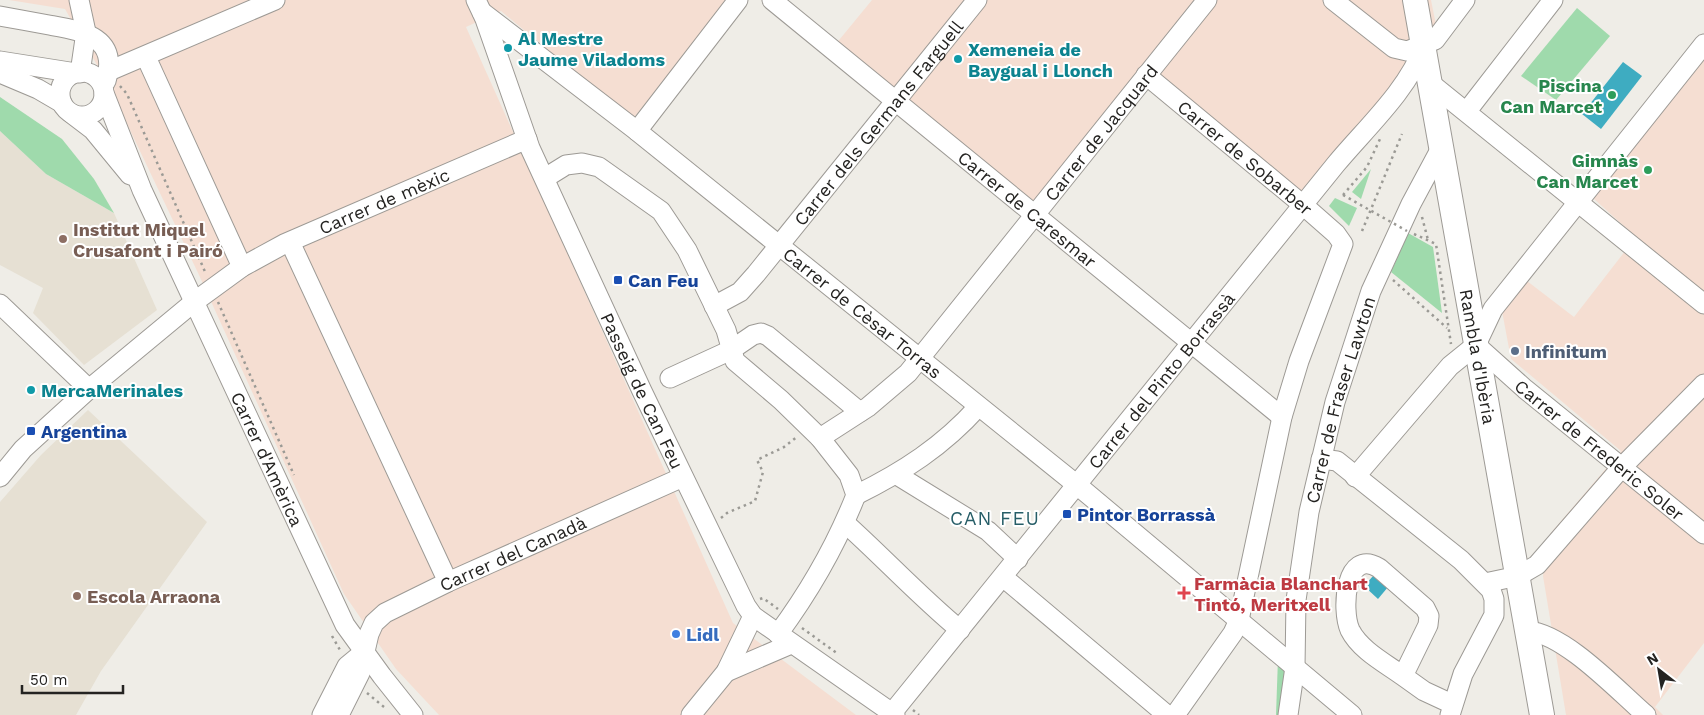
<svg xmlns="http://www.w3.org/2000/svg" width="1704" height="715" font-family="'Work Sans',sans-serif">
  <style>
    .built { fill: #e6e0d3 }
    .industrial { fill: #f5ded2 }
    .green { fill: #9fdaac }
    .water { fill: #3eacc1 }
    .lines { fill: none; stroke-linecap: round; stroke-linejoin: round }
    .minor-casing { stroke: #9d9a95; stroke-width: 21 }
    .major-casing { stroke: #9d9a95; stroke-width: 26 }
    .path { stroke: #9b9a95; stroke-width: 2.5; stroke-dasharray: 2.5 4; stroke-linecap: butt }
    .minor { stroke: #fff; stroke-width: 19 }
    .major { stroke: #fff; stroke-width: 24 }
    .path-bridge { stroke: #9b9a95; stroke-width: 2.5; stroke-dasharray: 2.5 4; stroke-linecap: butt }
    .culture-dot { fill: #0f9aa8; stroke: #fff; stroke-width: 2 }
    .leisure-dot { fill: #2e9e5b; stroke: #fff; stroke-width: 2 }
    .education-dot { fill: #8d6e63; stroke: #fff; stroke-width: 2 }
    .transit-dot { fill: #1a4fb4; stroke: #fff; stroke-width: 2 }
    .service-dot { fill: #5c6f8a; stroke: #fff; stroke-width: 2 }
    .health-dot { fill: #e0444e; stroke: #fff; stroke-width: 2 }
    .shop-dot { fill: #3f7fe0; stroke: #fff; stroke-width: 2 }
    .labels { text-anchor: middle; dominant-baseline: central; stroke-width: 4; stroke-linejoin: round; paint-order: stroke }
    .culture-label { font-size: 18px; font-weight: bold; fill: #0d838f; stroke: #fff; text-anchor: start }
    .leisure-label { font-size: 18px; font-weight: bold; fill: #27864d; stroke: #fff; text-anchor: end }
    .street-label { font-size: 18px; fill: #242321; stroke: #fff }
    .education-label { font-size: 18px; font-weight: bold; fill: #785e54; stroke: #fff; text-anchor: start }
    .transit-label { font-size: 18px; font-weight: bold; fill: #164399; stroke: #fff; text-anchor: start }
    .service-label { font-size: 18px; font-weight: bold; fill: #4e5e75; stroke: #fff; text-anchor: start }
    .health-label { font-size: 18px; font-weight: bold; fill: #be3a42; stroke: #fff; text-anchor: start }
    .shop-label { font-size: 18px; font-weight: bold; fill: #366cbe; stroke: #fff; text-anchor: start }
    .neighbourhood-label { font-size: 19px; letter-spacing: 1px; fill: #265d67; stroke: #fff }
  </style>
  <rect width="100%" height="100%" fill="#efede7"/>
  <g class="built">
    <path d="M 0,131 L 46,174 L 114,213 L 157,310 L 84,365 L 33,313 L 43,288 L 0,265 Z"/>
    <path d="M 88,410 L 207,522 L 101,671 L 76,715 L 0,715 L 0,502 L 41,455 Z"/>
  </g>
  <g class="industrial">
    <path d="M 9,0 L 729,0 L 632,120 L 501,11 L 466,27 L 733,623 L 856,715 L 439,715 L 396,669 L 344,594 L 199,275 L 109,86 L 65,9 Z"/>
    <path d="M 872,0 L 1431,0 L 1439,40 L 1309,201 L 1140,70 L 1032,206 L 835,45 Z"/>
    <path d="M 1704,59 L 1704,643 L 1655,707 L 1663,715 L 1566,715 L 1543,576 L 1550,534 L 1621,451 L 1511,359 L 1502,311 L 1527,281 L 1574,317 L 1636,237 L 1593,198 Z"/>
  </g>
  <g class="green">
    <path d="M 1577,8 L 1610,36 L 1556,100 L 1521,76 Z"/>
    <path d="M 0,97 L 62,139 L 94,179 L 114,213 L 46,174 L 0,131 Z"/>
    <path d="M 1371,169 L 1361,199 L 1352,192 Z"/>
    <path d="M 1335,198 L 1357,208 L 1349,226 L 1329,206 Z"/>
    <path d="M 1408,233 L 1433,247 L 1442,313 L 1391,272 Z"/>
    <path d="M 1278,658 L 1297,688 L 1282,715 L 1276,715 Z"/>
  </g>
  <g class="water">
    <path d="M 1623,62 L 1642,76 L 1601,129 L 1582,114 Z"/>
    <path d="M 1374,575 L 1388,587 L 1378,599 L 1364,586 Z"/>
  </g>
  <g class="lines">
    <defs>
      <g id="minor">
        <path d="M 79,0 L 86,32 L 80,73"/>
        <path id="s1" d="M 476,0 L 485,19 L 530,148 L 642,391 L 746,606 L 753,616 L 895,715"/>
        <path id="s2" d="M 772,0 L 1282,417"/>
        <path d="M 1333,0 L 1394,48 L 1407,51 L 1435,40 L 1465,0"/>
        <path id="s3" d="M 482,12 L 637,131 L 1077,485 L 1352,715"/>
        <path d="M 0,16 C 16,19 33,22 49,25 C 82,31 119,36 106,81"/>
        <path d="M 146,57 L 242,267"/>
        <path d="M 0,61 L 76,73"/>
        <path d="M 109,71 L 275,0"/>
        <circle cx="82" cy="94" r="22"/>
        <path d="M 0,73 L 38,89 L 62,103"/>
        <path id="s4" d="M 1146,75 L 1303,205 L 1336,234 L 1343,244 L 1299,361 L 1282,417 L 1239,620 L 1233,633 L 1175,715"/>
        <path d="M 1430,83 L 1704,304"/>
        <path id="s5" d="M 104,93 L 142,190 L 345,625 L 382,676 L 413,715"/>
        <path d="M 1467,111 L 1553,0"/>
        <path d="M 72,114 L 93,130 L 130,175"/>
        <path d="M 637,131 L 738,0"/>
        <path d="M 545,178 L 566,165 L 582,163 L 599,167 L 661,211 L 687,250 L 726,330 L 735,361 L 781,400 L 820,438 L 849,475 L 856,495 C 837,543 809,592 778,634"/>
        <path d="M 290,242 L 448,582"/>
        <path d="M 0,304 L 89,389"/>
        <path id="s6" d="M 714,306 L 740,292 L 756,274 L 977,0"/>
        <path id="s7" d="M 1476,345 L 1525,389 L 1704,534"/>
        <path d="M 670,378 L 731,350 L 753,335 L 761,333 L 768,336 L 860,412"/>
        <path id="s8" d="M 820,438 L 868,407 L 908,373 L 1207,0"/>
        <path d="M 1321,459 L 1337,461 L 1461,560 L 1491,590 L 1494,599 L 1494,615 L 1463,674 L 1450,715"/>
        <path d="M 897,475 L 988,531 L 1018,559"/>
        <path id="s9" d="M 0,477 L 23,449 L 89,389 L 194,302 L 242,267 L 284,244 L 527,139"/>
        <path d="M 1355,477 L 1450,366 L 1476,345 L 1493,309 L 1704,44"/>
        <path d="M 856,495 C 903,472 943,446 978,407"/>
        <path d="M 845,523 C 884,558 919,596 960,630"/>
        <path d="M 1003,577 L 1167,715"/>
        <path d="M 1485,583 L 1518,576 L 1537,565 L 1622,467 L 1704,384"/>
        <path d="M 1528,631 C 1565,634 1617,690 1646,715"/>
        <path d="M 726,672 L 791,644"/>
        <path d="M 1403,676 C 1385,663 1360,650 1350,630 C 1341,610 1345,547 1379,568 L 1425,608 L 1429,616 L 1428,625 L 1403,676 L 1424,691 L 1452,704"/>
        <path id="s10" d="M 892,713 L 1336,164 C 1366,128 1408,90 1424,46"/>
        <path d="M 322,715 L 347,666 L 364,652"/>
        <path id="s11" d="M 339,715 L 360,673 L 369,634 L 374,623 L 385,613 L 448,582 L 683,477"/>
        <path d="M 691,715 L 726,672 L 753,616"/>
        <path id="s12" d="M 1288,715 L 1295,667 L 1296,600 L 1309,512 L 1335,402 L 1371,291 L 1411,204 L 1441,148"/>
      </g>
      <g id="major">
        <path id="s13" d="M 1415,0 L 1542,715"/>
      </g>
    </defs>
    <use href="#minor" class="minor-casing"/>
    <use href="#major" class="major-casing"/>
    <g class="path">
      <path d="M 120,86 L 127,94 L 206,274"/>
      <path d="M 1343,195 L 1367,167 L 1380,139"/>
      <path d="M 1422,217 L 1428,240"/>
      <path d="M 1362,231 L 1402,134"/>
      <path d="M 1414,234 L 1436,244 L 1451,344"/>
      <path d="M 1393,280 L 1447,328"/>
      <path d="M 218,302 L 294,475"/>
      <path d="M 721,518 L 727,513 L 755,501 L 763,472 L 757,460 L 784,447 L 798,436"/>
      <path d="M 760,599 L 763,598 L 778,609"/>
      <path d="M 802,628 L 838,654"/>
      <path d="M 332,636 L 340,650"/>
      <path d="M 367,693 L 384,707"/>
      <path d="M 913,710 L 919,715"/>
    </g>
    <use href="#minor" class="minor"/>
    <use href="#major" class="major"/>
    <path class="path-bridge" d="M 1343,195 L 1407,231"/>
  </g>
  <g class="culture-dot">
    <circle cx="508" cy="48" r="5"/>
    <circle cx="958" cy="59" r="5"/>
    <circle cx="31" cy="390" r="5"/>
  </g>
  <g class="leisure-dot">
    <circle cx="1612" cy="95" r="5"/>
    <circle cx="1648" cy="170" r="5"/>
  </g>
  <g class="education-dot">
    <circle cx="63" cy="239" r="5"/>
    <circle cx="77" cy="596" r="5"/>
  </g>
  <g class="transit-dot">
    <rect x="613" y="275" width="10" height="10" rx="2.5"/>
    <rect x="26" y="426" width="10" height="10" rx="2.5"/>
    <rect x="1062" y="509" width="10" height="10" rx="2.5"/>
  </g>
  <circle class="service-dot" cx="1515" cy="351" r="5"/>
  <path class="health-dot" d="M1181.5 585.5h5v5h5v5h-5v5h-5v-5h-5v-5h5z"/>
  <circle class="shop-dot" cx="676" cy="634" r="5"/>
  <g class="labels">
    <g class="culture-label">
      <text x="518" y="38">Al Mestre<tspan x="518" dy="21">Jaume Viladoms</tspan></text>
      <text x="968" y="49">Xemeneia de<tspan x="968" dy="21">Baygual i Llonch</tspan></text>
      <text x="41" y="390">MercaMerinales</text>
    </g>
    <g class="leisure-label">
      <text x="1602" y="85">Piscina<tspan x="1602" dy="21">Can Marcet</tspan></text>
      <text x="1638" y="160">Gimnàs<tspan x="1638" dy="21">Can Marcet</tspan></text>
    </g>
    <g class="street-label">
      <text stroke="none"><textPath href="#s6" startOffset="248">Carrer dels Germans Farguell</textPath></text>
      <text stroke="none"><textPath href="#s8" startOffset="418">Carrer de Jacquard</textPath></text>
      <text stroke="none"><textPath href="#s4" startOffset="129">Carrer de Sobarber</textPath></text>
      <text stroke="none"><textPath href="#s9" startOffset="478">Carrer de mèxic</textPath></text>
      <text stroke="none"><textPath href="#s2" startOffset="330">Carrer de Caresmar</textPath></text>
      <text stroke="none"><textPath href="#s3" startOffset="485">Carrer de Cèsar Torras</textPath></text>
      <text stroke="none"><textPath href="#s13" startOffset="362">Rambla d'Ibèria</textPath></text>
      <text stroke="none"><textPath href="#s10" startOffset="428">Carrer del Pinto Borrassà</textPath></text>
      <text stroke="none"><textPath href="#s1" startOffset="425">Passeig de Can Feu</textPath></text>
      <text stroke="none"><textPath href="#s12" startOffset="321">Carrer de Fraser Lawton</textPath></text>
      <text stroke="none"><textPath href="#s7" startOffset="162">Carrer de Frederic Soler</textPath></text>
      <text stroke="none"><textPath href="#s5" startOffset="401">Carrer d'Amèrica</textPath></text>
      <text stroke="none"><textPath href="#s11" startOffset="255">Carrer del Canadà</textPath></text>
    </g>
    <g class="education-label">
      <text x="73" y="229">Institut Miquel<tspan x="73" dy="21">Crusafont i Pairó</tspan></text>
      <text x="87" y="596">Escola Arraona</text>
    </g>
    <g class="transit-label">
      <text x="628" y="280">Can Feu</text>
      <text x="41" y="431">Argentina</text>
      <text x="1077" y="514">Pintor Borrassà</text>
    </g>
    <g class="service-label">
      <text x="1525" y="351">Infinitum</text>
    </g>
    <g class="health-label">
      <text x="1194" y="583">Farmàcia Blanchart<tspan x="1194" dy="21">Tintó, Meritxell</tspan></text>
    </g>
    <g class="shop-label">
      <text x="686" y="634">Lidl</text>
    </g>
    <g class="neighbourhood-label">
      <text x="995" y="518">CAN FEU</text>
    </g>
  </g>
  <g transform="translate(1659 670) rotate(329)" stroke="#ffffff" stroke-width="4" paint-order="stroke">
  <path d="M0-4L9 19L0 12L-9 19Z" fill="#242321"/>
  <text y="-8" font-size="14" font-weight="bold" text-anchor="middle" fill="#242321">N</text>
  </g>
  <path d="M22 685v8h101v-8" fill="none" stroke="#242321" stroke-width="2.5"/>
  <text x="30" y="685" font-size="15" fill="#242321" stroke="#ffffff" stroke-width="4" paint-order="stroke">50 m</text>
</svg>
